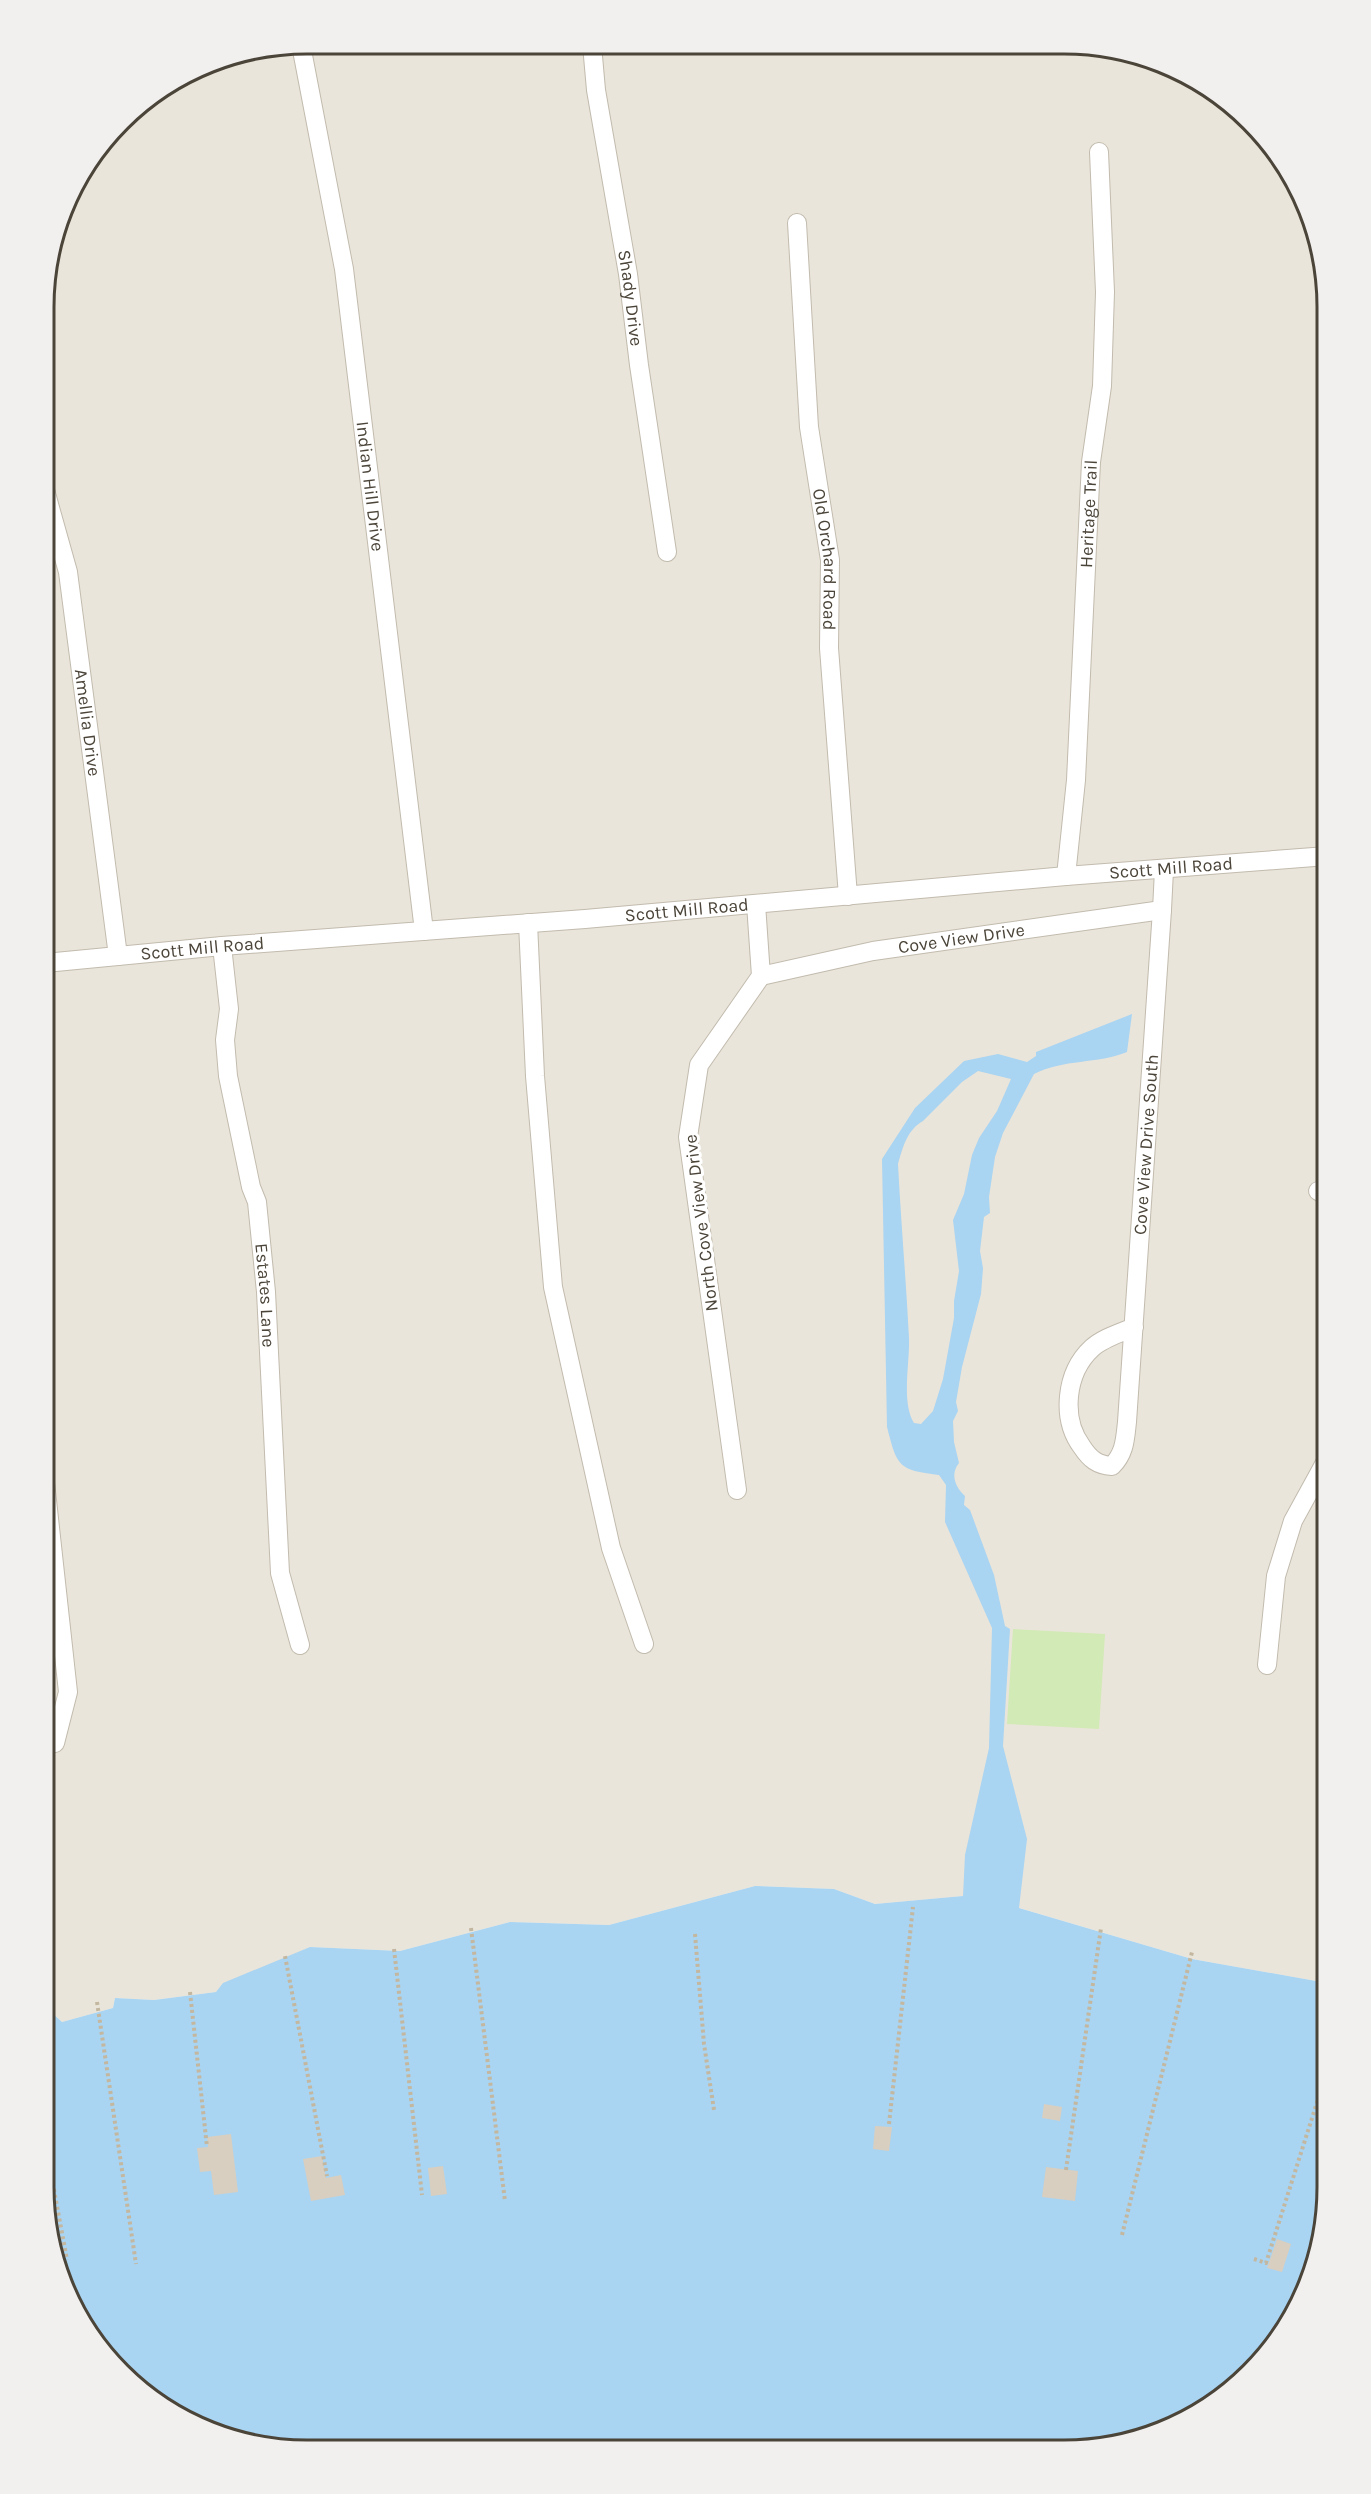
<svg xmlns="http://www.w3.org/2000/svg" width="1371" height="2494" font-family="Karla,sans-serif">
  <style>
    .residential { fill: #eae5da }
    .green { fill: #d2eab5 }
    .water { fill: #a9d4f2; fill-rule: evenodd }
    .building { fill: #d8cfc1 }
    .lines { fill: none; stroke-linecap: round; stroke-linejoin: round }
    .minor-casing { stroke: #c2bbae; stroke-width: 20 }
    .path { stroke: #c4b79f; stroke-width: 4; stroke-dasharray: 3 3; stroke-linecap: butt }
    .minor { stroke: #fff; stroke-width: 18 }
    .labels { text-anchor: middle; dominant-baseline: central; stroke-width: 6; stroke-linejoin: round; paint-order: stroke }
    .street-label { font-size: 18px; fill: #4b4439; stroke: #fff }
    .rim { fill: none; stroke: #4b4439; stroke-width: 3 }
  </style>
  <rect width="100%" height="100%" fill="#f6f3ec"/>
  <path class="residential" d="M 307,44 L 1115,48 L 1180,70 L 1238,109 L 1283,160 L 1313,222 L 1327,307 L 1327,1983 L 1192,1959 L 975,1895 L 875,1904 L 834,1889 L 755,1886 L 609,1925 L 510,1922 L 400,1951 L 310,1947 L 216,1992 L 154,2000 L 115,1998 L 113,2008 L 62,2022 L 51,2012 L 44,2013 L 46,273 L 71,190 L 133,109 L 206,63 Z"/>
  <path class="green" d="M 1013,1629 L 1105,1634 L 1099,1729 L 1007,1724 Z"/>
  <path class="water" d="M 1132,1014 L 1127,1052 C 1098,1064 1063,1059 1034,1074 L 1003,1133 L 995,1157 L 989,1197 L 990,1213 L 984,1217 L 980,1251 L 983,1268 L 981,1294 L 962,1367 L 956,1402 L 958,1411 L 953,1421 L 954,1442 L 959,1463 C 950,1474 955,1487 965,1496 L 964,1505 L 970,1510 L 994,1575 L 1005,1626 L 1010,1629 L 1003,1746 L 1027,1839 L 1019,1908 L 1192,1959 L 1327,1983 L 1327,2205 L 1308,2288 L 1273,2348 L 1211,2406 L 1149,2436 L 1064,2450 L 272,2448 L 191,2424 L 133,2385 L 88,2334 L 58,2272 L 44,2187 L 44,2013 L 51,2012 L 62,2022 L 113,2008 L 115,1998 L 154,2000 L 216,1992 L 223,1983 L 310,1947 L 400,1951 L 510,1922 L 609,1925 L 755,1886 L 834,1889 L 875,1904 L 963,1896 L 965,1855 L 989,1748 L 992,1628 L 945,1522 L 946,1485 L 939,1475 C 898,1470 897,1466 887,1427 L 882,1159 L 915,1108 L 964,1061 L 998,1054 L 1027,1062 L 1036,1056 L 1036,1052 ZM 978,1071 L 1011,1079 L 997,1111 L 979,1138 L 972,1155 L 964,1194 L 953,1220 L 959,1271 L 954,1301 L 954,1318 L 943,1379 L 933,1411 L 921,1424 L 914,1423 C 901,1402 910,1363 909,1338 C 906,1280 901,1222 898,1164 C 903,1147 907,1130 923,1121 L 962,1082 Z"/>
  <g class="building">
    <path d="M 1044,2104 L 1062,2107 L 1060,2121 L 1042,2118 Z"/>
    <path d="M 875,2126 L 892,2127 L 889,2151 L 873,2149 Z"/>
    <path d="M 231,2134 L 238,2192 L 214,2195 L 211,2171 L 200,2172 L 197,2148 L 208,2147 L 207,2137 Z"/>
    <path d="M 322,2156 L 326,2178 L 341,2175 L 345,2195 L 311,2201 L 303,2159 Z"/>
    <path d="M 443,2166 L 447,2194 L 431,2196 L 428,2168 Z"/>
    <path d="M 1046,2167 L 1078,2171 L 1075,2201 L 1042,2197 Z"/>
    <path d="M 1277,2239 L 1291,2244 L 1282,2272 L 1267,2268 Z"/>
  </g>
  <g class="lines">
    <defs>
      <g id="minor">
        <path id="s1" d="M 301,45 L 344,269 L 424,931"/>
        <path id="s2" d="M 592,45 L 596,90 L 628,274 L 639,365 L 667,552"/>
        <path id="s3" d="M 797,223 L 809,427 L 830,560 L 829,648 L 848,896"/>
        <path id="s4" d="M 45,490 L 68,572 L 118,956"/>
        <path id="s5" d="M 1066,876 L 1076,780 L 1091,462 L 1102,386 L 1105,292 L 1099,152"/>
        <path d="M 528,923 L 535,1076 L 553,1287 L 611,1548 L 644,1644"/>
        <path id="s6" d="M 222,946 L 229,1009 L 225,1040 L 228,1076 L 251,1187 L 257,1202 L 266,1292 L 280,1573 L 300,1645"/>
        <path id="s7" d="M 45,963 L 222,946 L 585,919 L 1066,876 L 1327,856"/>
        <path id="s8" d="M 761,976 L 873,951 L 1162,910"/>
        <path d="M 1318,1191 L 1327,1196"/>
        <path id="s9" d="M 1134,1327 C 1120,1333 1103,1338 1092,1348 C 1065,1373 1061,1419 1082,1447 C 1090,1459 1097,1465 1112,1466 C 1125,1453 1125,1439 1127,1422 L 1162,910 L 1164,870"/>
        <path d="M 44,1473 L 68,1692 L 55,1743"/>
        <path d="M 737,1490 L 688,1137 L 699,1065 L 761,976 L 756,904"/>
        <path d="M 1267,1665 L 1276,1576 L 1293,1521 L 1327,1459"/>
      </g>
    </defs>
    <use href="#minor" class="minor-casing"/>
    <g class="path">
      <path d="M 471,1928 L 505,2201"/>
      <path d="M 695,1934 L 704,2044 L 714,2110"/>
      <path d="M 394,1949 L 422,2195"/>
      <path d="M 285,1956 L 327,2176"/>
      <path d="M 190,1992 L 207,2147"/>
      <path d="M 97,2002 L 136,2264"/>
      <path d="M 889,2124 L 913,1907"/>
      <path d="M 44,2136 L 67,2260"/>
      <path d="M 1066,2170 L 1101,1928"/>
      <path d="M 1122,2235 L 1192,1952"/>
      <path d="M 1254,2259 L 1266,2263 L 1327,2071"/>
    </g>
    <use href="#minor" class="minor"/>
  </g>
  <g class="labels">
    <g class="street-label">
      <text stroke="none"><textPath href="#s2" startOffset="256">Shady Drive</textPath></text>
      <text stroke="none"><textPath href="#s1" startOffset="447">Indian Hill Drive</textPath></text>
      <text stroke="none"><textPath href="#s5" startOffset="363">Heritage Trail</textPath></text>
      <text stroke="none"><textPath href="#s3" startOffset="338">Old Orchard Road</textPath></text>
      <text stroke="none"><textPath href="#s4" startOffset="237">Amellia Drive</textPath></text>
      <text stroke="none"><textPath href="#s7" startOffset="1130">Scott Mill Road</textPath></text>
      <text stroke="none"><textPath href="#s7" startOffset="644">Scott Mill Road</textPath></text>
      <text stroke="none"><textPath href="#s8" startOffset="204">Cove View Drive</textPath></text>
      <text stroke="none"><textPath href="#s7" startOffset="158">Scott Mill Road</textPath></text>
      <text stroke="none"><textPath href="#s9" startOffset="518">Cove View Drive South</textPath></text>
      <text transform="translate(701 1223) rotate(-97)">North Cove View Drive</text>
      <text stroke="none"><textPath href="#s6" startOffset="354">Estates Lane</textPath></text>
    </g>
  </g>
  <path d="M0 0H1371V2494H0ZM307 54H1064A253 253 0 0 1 1317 307V2187A253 253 0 0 1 1064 2440H307A253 253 0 0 1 54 2187V307A253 253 0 0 1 307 54Z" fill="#f1f0ef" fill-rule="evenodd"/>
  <path class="rim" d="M307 54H1064A253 253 0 0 1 1317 307V2187A253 253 0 0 1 1064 2440H307A253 253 0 0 1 54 2187V307A253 253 0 0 1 307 54Z"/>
</svg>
